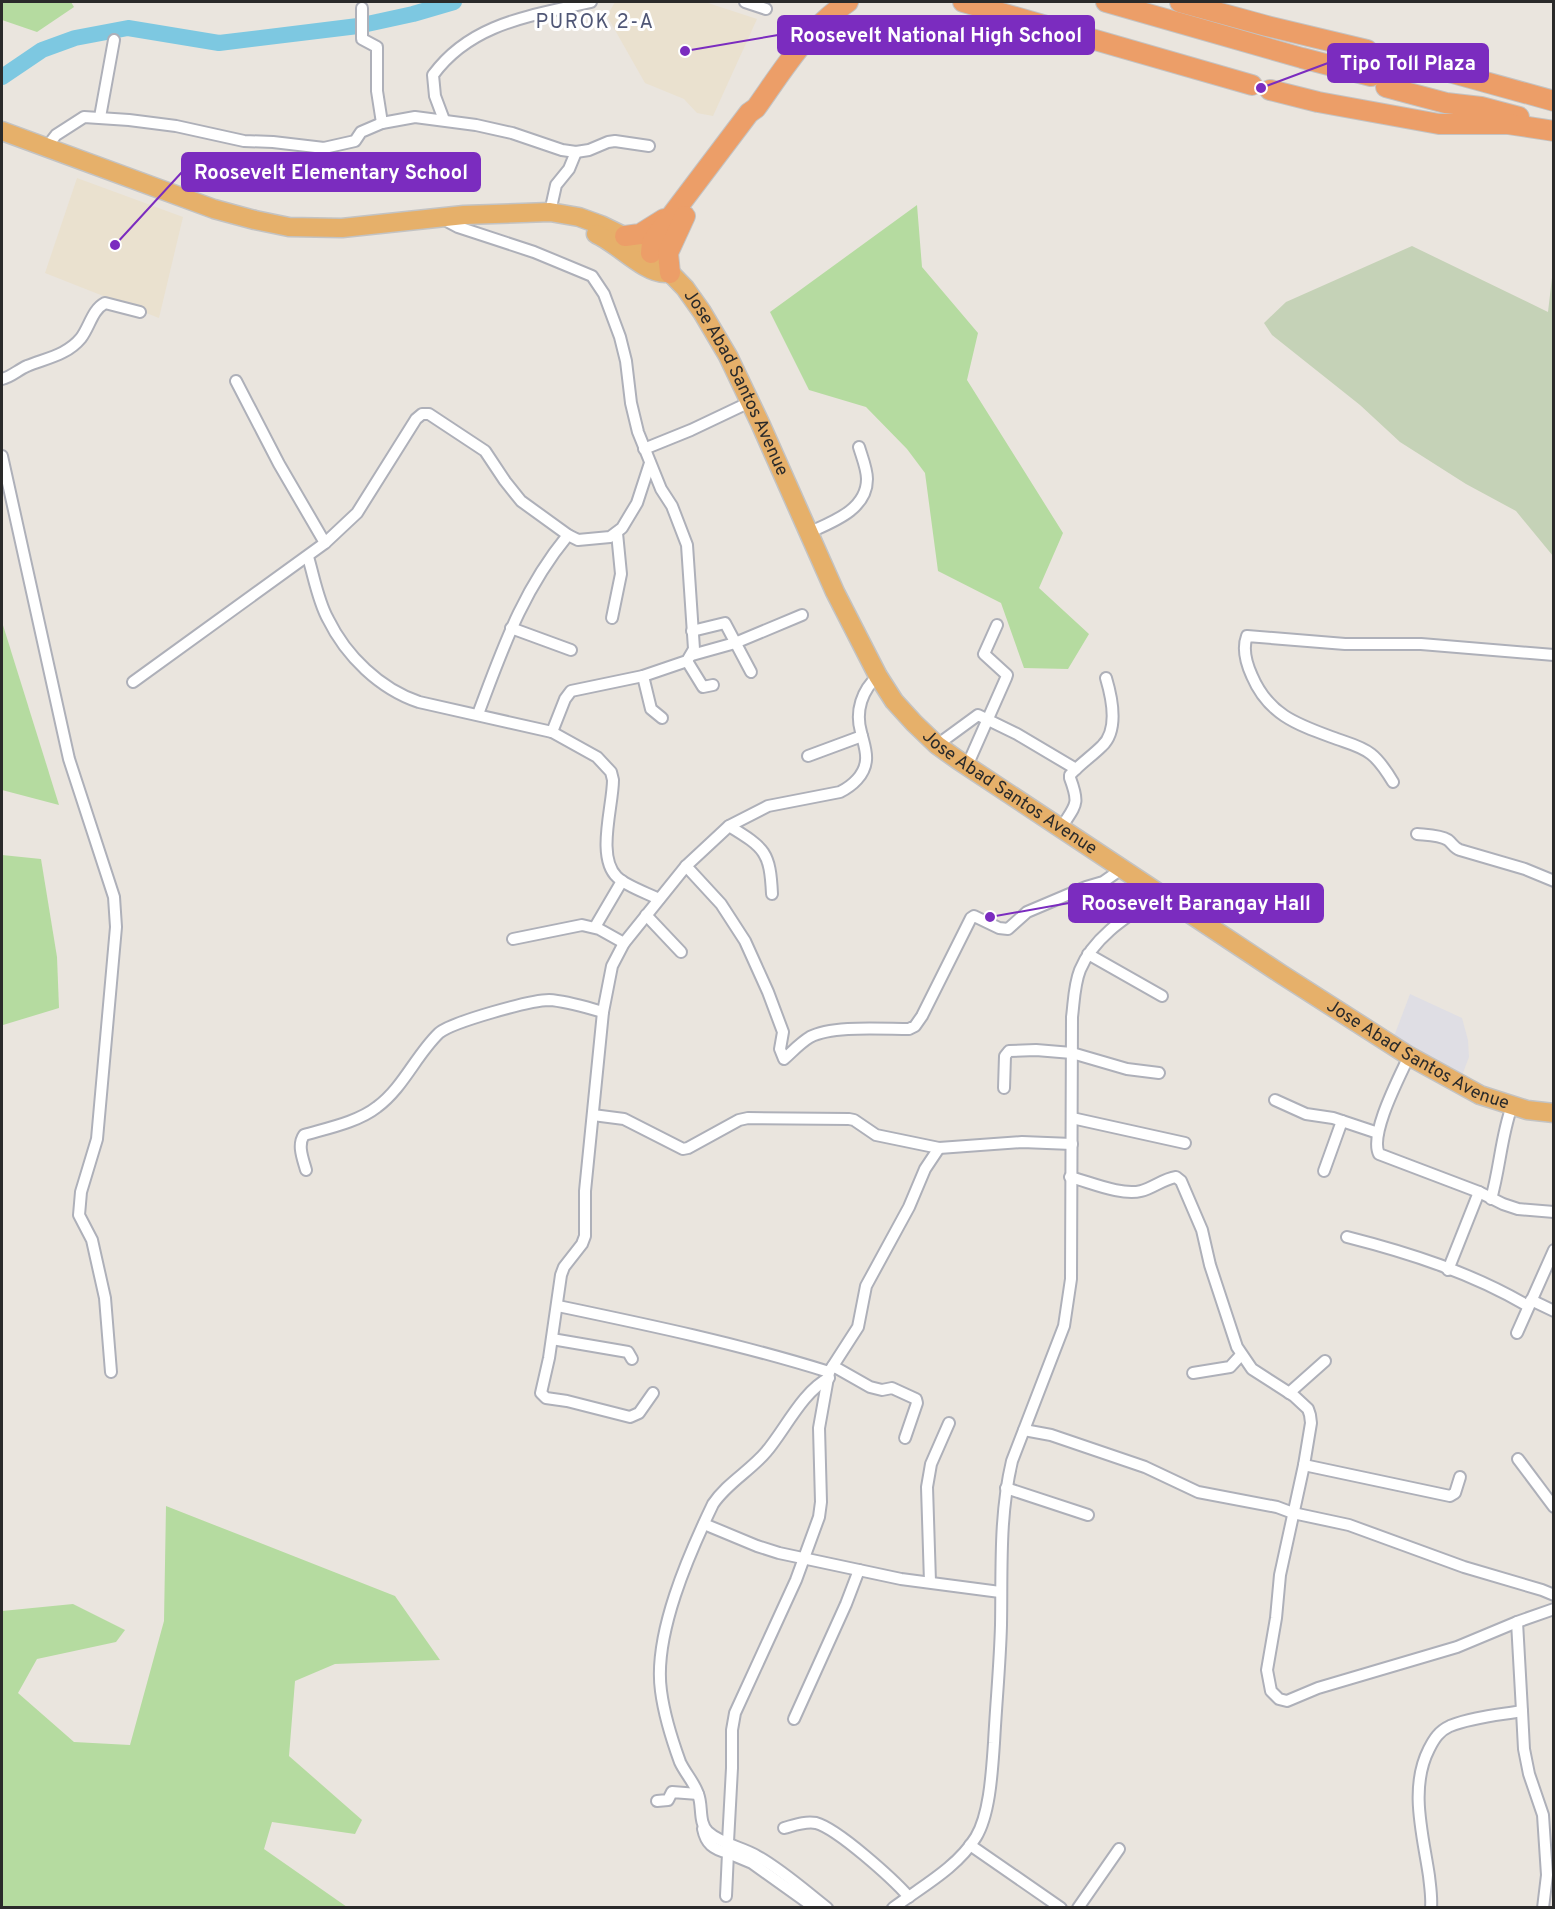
<svg xmlns="http://www.w3.org/2000/svg" width="1555" height="1909" font-family="Overpass,sans-serif">
  <style>
    .industrial { fill: #dfdee4 }
    .education { fill: #eae1cf }
    .green { fill: #b5dba0 }
    .cemetery { fill: #c5d2b7 }
    .lines { fill: none; stroke-linecap: round; stroke-linejoin: round }
    .river { stroke: #7dc8e1; stroke-width: 16 }
    .minor-casing { stroke: #aeb0b9; stroke-width: 14 }
    .trunk-casing { stroke: #c3c3c3; stroke-width: 21 }
    .motorway-casing { stroke: #c3c3c3; stroke-width: 22 }
    .minor { stroke: #fff; stroke-width: 10 }
    .trunk { stroke: #e6b06a; stroke-width: 18 }
    .motorway { stroke: #ec9e68; stroke-width: 20 }
    .labels { text-anchor: middle; dominant-baseline: central; stroke-width: 6; stroke-linejoin: round; paint-order: stroke }
    .street-label { font-size: 18px; fill: #2a2a2a; stroke: #fff }
    .neighbourhood-label { font-size: 20px; letter-spacing: 1.5px; fill: #505776; stroke: #fff }
    .leader { fill: none; stroke: #7b2cbf; stroke-width: 2 }
    .callout-dot { fill: #7b2cbf; stroke: #fff; stroke-width: 2 }
    .callout { fill: #7b2cbf; stroke: #7b2cbf; stroke-width: 2 }
    .callout-label { font-size: 20px; text-anchor: middle; font-weight: bold; fill: #fff }
  </style>
  <rect width="100%" height="100%" fill="#eae5de"/>
  <path class="industrial" d="M 1410,994 L 1462,1018 L 1468,1040 L 1469,1057 L 1461,1078 L 1393,1039 Z"/>
  <g class="education">
    <path d="M 615,2 L 705,2 L 757,19 L 713,116 L 697,113 L 684,99 L 645,83 L 607,16 Z"/>
    <path d="M 77,178 L 183,217 L 159,318 L 45,273 Z"/>
  </g>
  <g class="green">
    <path d="M 2,2 L 71,2 L 74,7 L 37,32 L 2,20 Z"/>
    <path d="M 917,205 L 922,267 L 978,333 L 967,380 L 1063,533 L 1039,588 L 1089,634 L 1068,669 L 1024,668 L 1001,603 L 938,571 L 925,473 L 907,449 L 866,407 L 809,390 L 770,312 Z"/>
    <path d="M 2,622 L 59,805 L 2,790 Z"/>
    <path d="M 2,855 L 41,859 L 57,957 L 59,1008 L 3,1025 L 2,1023 Z"/>
    <path d="M 166,1506 L 395,1596 L 440,1660 L 335,1664 L 295,1681 L 289,1756 L 362,1820 L 355,1834 L 272,1822 L 264,1849 L 347,1907 L 2,1907 L 2,1611 L 73,1604 L 125,1630 L 116,1642 L 37,1659 L 18,1693 L 74,1742 L 130,1745 L 164,1621 Z"/>
  </g>
  <path class="cemetery" d="M 1412,246 L 1548,312 L 1553,269 L 1553,556 L 1516,511 L 1466,484 L 1400,442 L 1360,405 L 1272,335 L 1264,323 L 1286,302 Z"/>
  <g class="lines">
    <path class="river" d="M 2,77 L 42,50 L 75,38 L 128,28 L 219,43 L 358,26 L 413,14 L 454,2"/>
    <defs>
      <g id="minor">
        <path d="M 745,2 L 766,9"/>
        <path d="M 362,8 L 362,39 L 377,47 L 377,91 L 382,123"/>
        <path d="M 100,117 L 114,40"/>
        <path d="M 444,120 L 435,96 L 433,75 C 472,22 532,16 591,2"/>
        <path d="M 46,148 L 56,135 L 84,117 L 129,120 L 176,126 L 244,141 L 273,142 L 324,148 L 355,141 L 361,132 L 382,123 L 415,117 L 476,125 L 512,133 L 562,150 L 576,152 L 589,150 L 608,142 L 615,141 L 649,146"/>
        <path d="M 550,212 L 556,185 L 569,169 L 576,152"/>
        <path d="M 443,219 L 458,227 L 534,252 L 592,276 L 604,294 L 620,337 L 626,361 L 631,403 L 638,432 L 661,489 L 672,506 L 687,545 L 694,649 L 687,661 L 643,676 L 571,691 L 565,699 L 552,732"/>
        <path d="M 2,379 C 11,377 18,370 27,366 C 47,358 67,355 81,338 C 90,326 92,310 105,303 L 140,312"/>
        <path d="M 236,381 L 279,464 L 325,543"/>
        <path d="M 644,449 L 691,430 L 750,402"/>
        <path d="M 2,456 L 69,759 L 114,897 L 116,927 L 97,1139 L 81,1192 L 79,1215 L 92,1240 L 105,1298 L 111,1372"/>
        <path d="M 808,533 C 832,522 867,510 867,479 C 867,469 862,457 859,447"/>
        <path d="M 308,557 C 314,577 318,601 328,619 C 346,656 380,689 419,702 L 552,732 L 597,757 L 611,772 L 613,780 C 613,806 596,857 617,877 C 626,886 647,893 659,899"/>
        <path d="M 612,618 L 621,574 L 617,533"/>
        <path d="M 511,628 L 571,650"/>
        <path d="M 692,631 L 725,623 L 751,672"/>
        <path d="M 692,655 L 735,643 L 802,615"/>
        <path d="M 687,661 L 703,687 L 713,685"/>
        <path d="M 643,676 L 651,709 L 662,718"/>
        <path d="M 133,682 L 325,543 L 357,513 L 416,419 L 422,414 L 429,414 L 485,451 L 505,481 L 521,501 L 568,535 L 578,540 L 610,537 L 622,528 L 637,503 L 650,463"/>
        <path d="M 478,714 C 503,648 522,591 568,535"/>
        <path d="M 937,745 L 978,715 L 1017,734 L 1076,769"/>
        <path d="M 808,756 L 862,736"/>
        <path d="M 967,766 L 1006,678 L 1007,675 L 984,654 L 997,625"/>
        <path d="M 1393,782 C 1387,772 1380,761 1371,754 C 1361,746 1348,743 1337,739 C 1299,725 1269,716 1252,676 C 1247,665 1242,649 1247,636 L 1345,644 L 1421,644 L 1554,655"/>
        <path d="M 729,826 C 765,848 770,852 772,894"/>
        <path d="M 1061,828 C 1076,804 1080,805 1070,778 L 1070,775 C 1080,764 1092,756 1102,746 C 1119,730 1112,698 1106,678"/>
        <path d="M 1417,834 C 1426,835 1440,835 1448,840 C 1453,844 1454,848 1460,850 L 1525,869 L 1554,881"/>
        <path d="M 686,866 L 721,904 L 745,941 L 768,992 L 783,1032 L 780,1049 L 784,1059 C 792,1052 800,1043 810,1037 C 832,1025 883,1029 909,1029 L 915,1026 L 922,1016 L 971,918 L 974,916 L 999,928 L 1008,929 L 1027,912 L 1086,887 L 1103,882 L 1123,868"/>
        <path d="M 646,915 L 681,952"/>
        <path d="M 595,927 L 622,881"/>
        <path d="M 513,939 L 582,925 L 599,929 L 624,943"/>
        <path d="M 1088,954 L 1162,996"/>
        <path d="M 1409,1056 C 1400,1076 1369,1134 1379,1154 L 1479,1192 L 1503,1204 L 1518,1209 L 1554,1212"/>
        <path d="M 1004,1088 L 1005,1056 L 1009,1051 L 1036,1050 L 1072,1053 L 1127,1069 L 1159,1073"/>
        <path d="M 1275,1100 L 1306,1114 L 1333,1118 L 1378,1133"/>
        <path d="M 593,1115 L 624,1119 L 683,1149 L 688,1148 L 739,1120 L 748,1118 L 849,1119 L 854,1120 L 876,1135 L 939,1148 L 1022,1142 L 1072,1144"/>
        <path d="M 1072,1118 L 1185,1143"/>
        <path d="M 306,1170 C 303,1159 297,1145 304,1135 C 328,1128 358,1122 377,1107 C 403,1088 416,1055 439,1033 C 452,1022 531,1000 549,1000 C 567,1001 585,1007 603,1012"/>
        <path d="M 1324,1171 L 1342,1121"/>
        <path d="M 1070,1177 C 1090,1182 1121,1196 1141,1191 C 1153,1188 1163,1179 1176,1177 L 1181,1181 L 1202,1230 L 1210,1265 L 1237,1347 L 1252,1369 L 1294,1396 L 1308,1409 L 1310,1415 L 1311,1423 L 1304,1465 L 1280,1575 L 1276,1618 L 1267,1670 L 1271,1691 L 1279,1699 L 1287,1701 L 1318,1688 L 1457,1647 L 1517,1622 L 1554,1609"/>
        <path d="M 1491,1199 C 1500,1168 1501,1136 1512,1106"/>
        <path d="M 1347,1237 C 1410,1253 1472,1273 1528,1306"/>
        <path d="M 1448,1270 L 1479,1192"/>
        <path d="M 1531,1300 L 1554,1311"/>
        <path d="M 558,1306 C 649,1325 740,1344 829,1372"/>
        <path d="M 1517,1333 L 1554,1250"/>
        <path d="M 552,1339 L 628,1352 L 632,1359"/>
        <path d="M 833,1366 L 870,1387 L 882,1390 L 892,1388 L 916,1399 L 917,1403 L 905,1438"/>
        <path d="M 1193,1373 L 1230,1367 L 1241,1355"/>
        <path d="M 653,1393 L 639,1413 L 630,1417 L 567,1401 L 546,1398 L 541,1393 L 549,1358 L 561,1275 L 564,1267 L 582,1244 L 585,1236 L 585,1191 L 603,1012 L 612,966 L 624,943 L 686,866 L 729,826 L 768,806 L 840,792 C 852,786 865,775 866,760 C 867,751 863,741 861,732 C 855,711 862,690 878,676"/>
        <path d="M 1289,1393 L 1325,1361"/>
        <path d="M 1024,1430 L 1051,1435 L 1145,1467 L 1198,1492 L 1277,1507 L 1293,1513 L 1349,1525 L 1464,1567 L 1542,1590 L 1554,1595"/>
        <path d="M 1518,1459 L 1554,1507"/>
        <path d="M 1304,1465 L 1450,1496 L 1455,1493 L 1460,1477"/>
        <path d="M 1006,1488 L 1088,1515"/>
        <path d="M 704,1524 L 757,1546 L 779,1553 L 901,1579 L 1000,1592"/>
        <path d="M 930,1582 L 927,1487 L 931,1464 L 949,1423"/>
        <path d="M 1522,1711 L 1524,1749 L 1529,1774 L 1543,1815 L 1547,1875 L 1543,1908"/>
        <path d="M 794,1719 L 846,1604 L 859,1570"/>
        <path d="M 657,1801 L 668,1800 L 672,1792 L 698,1794"/>
        <path d="M 784,1828 C 795,1825 805,1821 816,1823 C 838,1829 893,1879 909,1897"/>
        <path d="M 703,1829 C 706,1844 713,1849 728,1853 L 726,1896"/>
        <path d="M 728,1842 L 732,1768 L 732,1730 L 735,1713 L 796,1580 L 819,1517 L 821,1502 L 819,1428 L 829,1372 L 858,1327 L 866,1286 L 909,1207 L 925,1169 L 939,1148"/>
        <path d="M 970,1845 L 1061,1908"/>
        <path d="M 728,1853 L 752,1863 L 815,1908"/>
        <path d="M 827,1908 C 804,1890 782,1870 757,1856 C 742,1847 721,1844 708,1832 C 698,1822 703,1806 698,1794 C 694,1782 685,1773 680,1762 C 672,1740 664,1714 661,1691 C 653,1635 689,1554 713,1504 C 727,1483 750,1471 766,1452 C 785,1430 802,1392 829,1378"/>
        <path d="M 893,1908 C 921,1887 957,1868 976,1837 C 990,1814 992,1770 994,1743 C 996,1704 1000,1664 1001,1625 C 1002,1570 999,1516 1012,1461 L 1064,1326 L 1071,1279 L 1072,1017 C 1074,1002 1074,985 1080,970 C 1094,935 1131,914 1161,894"/>
        <path d="M 1078,1908 L 1119,1849"/>
        <path d="M 1431,1908 C 1432,1897 1430,1886 1429,1876 C 1423,1835 1409,1788 1429,1749 C 1434,1739 1439,1731 1450,1726 C 1472,1717 1499,1715 1522,1711 L 1517,1622"/>
      </g>
      <g id="trunk">
        <path id="s1" d="M 2,131 L 214,209 L 255,220 L 289,227 L 342,228 L 464,215 L 550,212 L 579,217 L 601,225 L 638,243 L 651,253 L 685,288 L 702,312 L 728,356 L 760,423 L 835,592 L 878,676 L 894,701 L 914,723 L 937,745 L 958,760 L 1281,974 L 1409,1056 L 1480,1095 L 1527,1110 L 1554,1113"/>
        <path d="M 596,234 C 617,243 644,273 665,273"/>
      </g>
      <g id="motorway">
        <path d="M 963,2 L 1252,85"/>
        <path d="M 1106,2 L 1302,58 L 1371,76"/>
        <path d="M 1180,2 L 1267,26 L 1367,50"/>
        <path d="M 1384,54 L 1554,101"/>
        <path d="M 1386,87 L 1446,103 L 1481,107 L 1519,117"/>
        <path d="M 1270,90 L 1318,102 L 1439,124 L 1508,124 L 1554,131"/>
        <path d="M 625,236 L 640,234 L 664,219"/>
        <path d="M 651,253 L 652,243 L 656,236 L 749,113 L 756,108 C 783,70 808,28 848,2"/>
        <path d="M 670,273 L 668,253 L 685,216"/>
      </g>
    </defs>
    <use href="#minor" class="minor-casing"/>
    <use href="#trunk" class="trunk-casing"/>
    <use href="#motorway" class="motorway-casing"/>
    <use href="#minor" class="minor"/>
    <use href="#trunk" class="trunk"/>
    <use href="#motorway" class="motorway"/>
  </g>
  <g class="labels">
    <g class="street-label">
      <text stroke="none"><textPath href="#s1" startOffset="832">Jose Abad Santos Avenue</textPath></text>
      <text stroke="none"><textPath href="#s1" startOffset="1336">Jose Abad Santos Avenue</textPath></text>
      <text stroke="none"><textPath href="#s1" startOffset="1822">Jose Abad Santos Avenue</textPath></text>
    </g>
    <g class="neighbourhood-label">
      <text x="595" y="23">PUROK 2-A</text>
    </g>
  </g>
  <path class="leader" d="M685 51L778 35M1261 88L1328 63M115 245L182 172M990 917L1069 903"/>
  <g class="callout-dot">
    <circle cx="685" cy="51" r="6"/>
    <circle cx="1261" cy="88" r="6"/>
    <circle cx="115" cy="245" r="6"/>
    <circle cx="990" cy="917" r="6"/>
  </g>
  <g class="callout">
    <rect x="778" y="16" width="316" height="38" rx="6"/>
    <rect x="1328" y="44" width="160" height="38" rx="6"/>
    <rect x="182" y="153" width="298" height="38" rx="6"/>
    <rect x="1069" y="884" width="254" height="38" rx="6"/>
  </g>
  <g class="callout-label">
    <text x="936" y="42">Roosevelt National High School</text>
    <text x="1408" y="70">Tipo Toll Plaza</text>
    <text x="331" y="179">Roosevelt Elementary School</text>
    <text x="1196" y="910">Roosevelt Barangay Hall</text>
  </g>
  <rect width="1555" height="1909" fill="none" stroke="#2a2a2a" stroke-width="6"/>
</svg>
